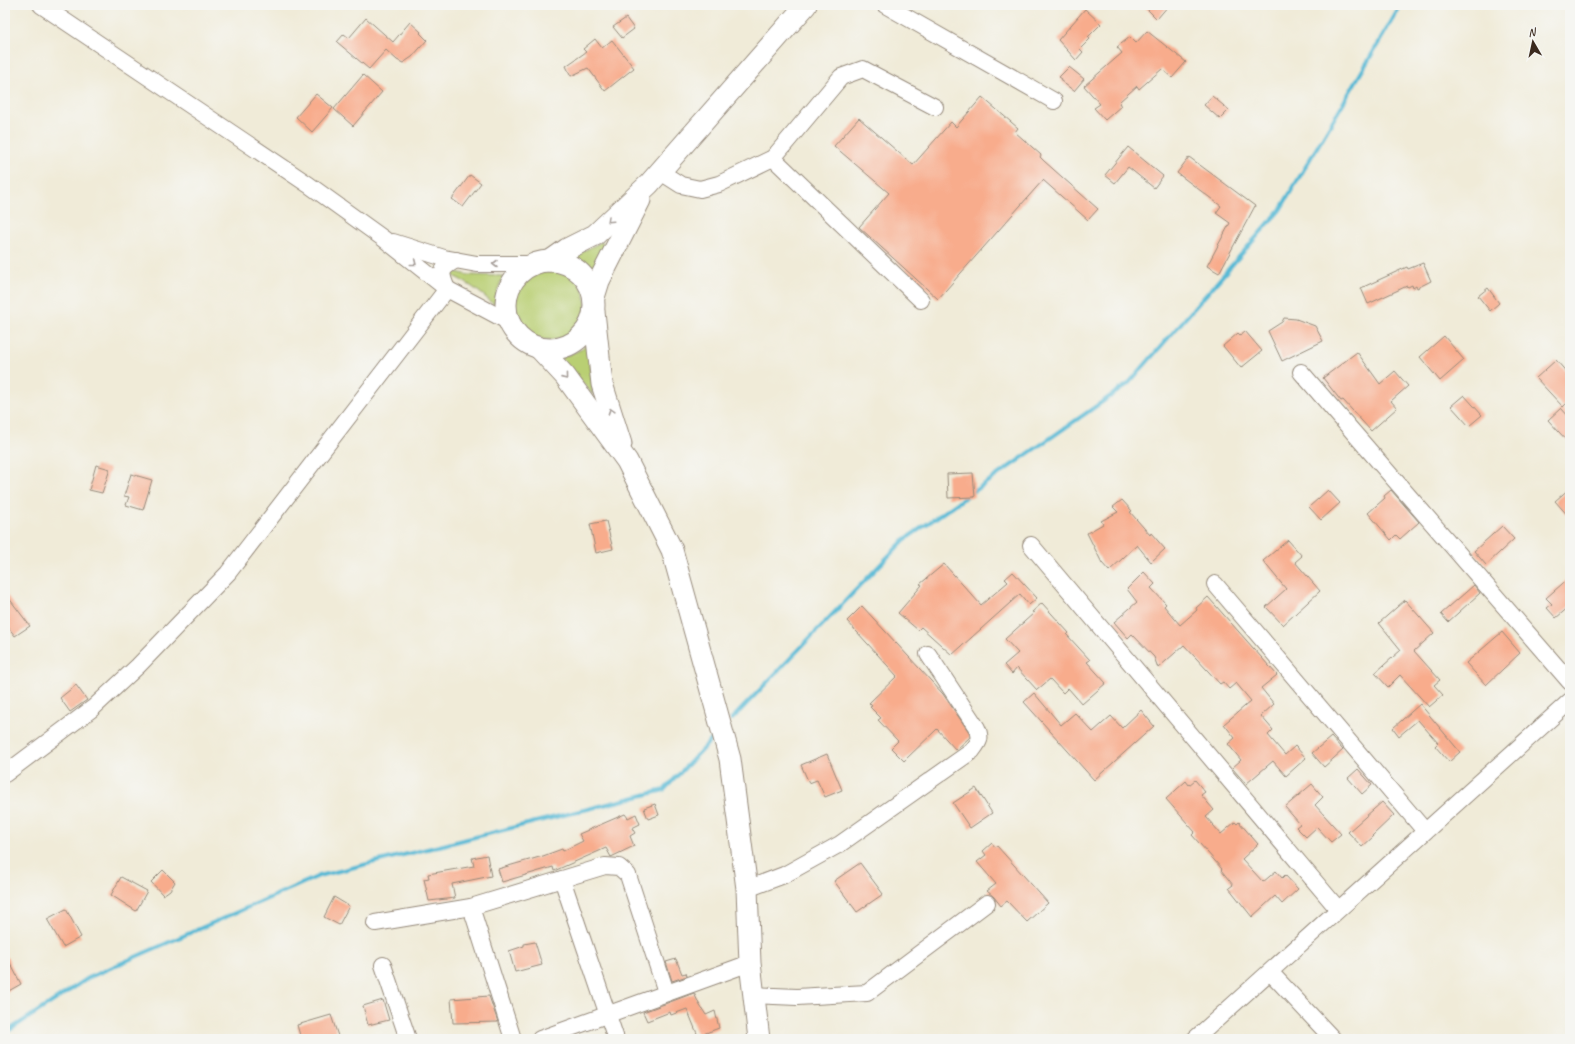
<svg xmlns="http://www.w3.org/2000/svg" width="1575" height="1044" font-family="Caveat,sans-serif">
  <style>
    .green { fill: #b9cf73; stroke: #7a7c48 }
    .lines { fill: none; stroke-linecap: round; stroke-linejoin: round }
    .stream { stroke: #56b9d5; stroke-width: 4 }
    .building { fill: #f8ac8c }
    .minor-casing { stroke: #968a7b; stroke-width: 18 }
    .major-casing { stroke: #968a7b; stroke-width: 23 }
    .minor { stroke: #fff; stroke-width: 16 }
    .major { stroke: #fff; stroke-width: 21 }
    .oneway { stroke: #a79f9a }
  </style>
  <rect width="100%" height="100%" fill="#f6f6f2"/>
  <filter id="ink" filterUnits="userSpaceOnUse"><feTurbulence type="fractalNoise" baseFrequency=".025" numOctaves="2"/><feDisplacementMap in="SourceGraphic" scale="8" xChannelSelector="R" yChannelSelector="G"/><feConvolveMatrix kernelMatrix="1 2 1 2 8 2 1 2 1" color-interpolation-filters="sRGB"/></filter>
  <filter id="wash" filterUnits="userSpaceOnUse"><feTurbulence type="fractalNoise" baseFrequency=".012" numOctaves="4" result="noise"/><feDisplacementMap in="SourceGraphic" scale="16" xChannelSelector="R" yChannelSelector="G"/><feGaussianBlur stdDeviation="0.9" result="paint"/><feColorMatrix in="noise" values="0 0 0 0 0 0 0 0 0 0 0 0 0 0 0 0 0 1.4 0 .05"/><feComposite in="paint" operator="in"/></filter>
  <g filter="url(#wash)">
    <rect width="100%" height="100%" fill="#f0ebd8"/>
    <g class="green">
      <path d="M 601,242 L 605,245 L 595,274 L 584,264 L 572,257 Z"/>
      <circle cx="550" cy="304" r="36"/>
      <path d="M 448,270 L 469,275 L 503,276 L 497,292 L 494,305 C 480,291 465,281 447,273 Z"/>
      <path d="M 588,344 L 593,395 L 561,358 L 580,350 Z"/>
    </g>
    <g class="lines">
      <g class="stream">
        <path d="M 732,719 L 904,540 L 1128,384 L 1280,210 L 1401,5"/>
        <path d="M 5,1033 L 90,977 L 319,876 L 664,790 L 712,739"/>
      </g>
    </g>
    <g id="blocks">
      <g class="building">
        <path d="M 1143,5 L 1169,5 L 1157,19 Z"/>
        <path d="M 1085,9 L 1101,24 L 1088,37 L 1090,39 L 1080,49 L 1083,52 L 1076,60 L 1058,40 Z"/>
        <path d="M 366,18 L 393,42 L 410,22 L 421,32 L 420,33 L 427,40 L 412,57 L 403,63 L 397,60 L 386,50 L 369,69 L 337,42 L 344,34 L 349,38 Z"/>
        <path d="M 626,18 L 634,29 L 622,38 L 613,27 Z"/>
        <path d="M 1147,31 L 1186,62 L 1172,78 L 1162,69 L 1139,89 L 1137,86 L 1120,101 L 1121,102 L 1119,103 L 1121,106 L 1105,120 L 1094,108 L 1100,104 L 1084,86 L 1122,53 L 1117,47 L 1130,37 L 1136,43 Z"/>
        <path d="M 595,39 L 602,48 L 612,40 L 634,68 L 605,91 L 588,68 L 571,76 L 566,66 L 586,52 L 583,49 Z"/>
        <path d="M 1069,67 L 1084,79 L 1074,91 L 1061,81 L 1062,79 L 1059,77 Z"/>
        <path d="M 363,75 L 382,92 L 353,126 L 334,109 Z"/>
        <path d="M 316,94 L 333,108 L 312,132 L 296,117 Z"/>
        <path d="M 1212,96 L 1229,110 L 1220,119 L 1204,105 Z"/>
        <path d="M 982,97 L 1018,128 L 1015,132 L 1041,155 L 1040,157 L 1044,161 L 1098,209 L 1088,220 L 1043,180 L 938,299 L 859,227 L 889,193 L 834,146 L 859,118 L 913,165 L 951,122 L 956,127 Z"/>
        <path d="M 1128,147 L 1163,176 L 1154,188 L 1128,167 L 1115,183 L 1105,175 Z"/>
        <path d="M 1189,157 L 1255,206 L 1219,273 L 1207,266 L 1230,223 L 1216,213 L 1221,206 L 1177,173 Z"/>
        <path d="M 470,175 L 481,183 L 463,207 L 452,199 Z"/>
        <path d="M 1423,263 L 1431,281 L 1417,288 L 1416,286 L 1413,288 L 1412,285 L 1408,287 L 1407,286 L 1368,304 L 1361,288 L 1407,267 L 1408,269 Z"/>
        <path d="M 1488,288 L 1499,303 L 1490,311 L 1478,296 Z"/>
        <path d="M 1284,318 L 1296,319 L 1315,326 L 1323,341 L 1282,361 L 1268,331 L 1282,322 Z"/>
        <path d="M 1245,331 L 1262,351 L 1241,368 L 1223,346 L 1238,333 L 1240,335 Z"/>
        <path d="M 1444,336 L 1464,360 L 1440,381 L 1420,357 Z"/>
        <path d="M 1357,352 L 1380,384 L 1395,371 L 1408,386 L 1391,401 L 1397,408 L 1371,431 L 1343,400 L 1341,401 L 1323,378 Z"/>
        <path d="M 1556,360 L 1570,376 L 1570,400 L 1563,407 L 1536,378 Z"/>
        <path d="M 1464,395 L 1482,415 L 1469,426 L 1451,406 Z"/>
        <path d="M 1561,408 L 1570,418 L 1570,444 L 1548,420 Z"/>
        <path d="M 96,465 L 110,469 L 102,493 L 89,490 Z"/>
        <path d="M 973,473 L 975,497 L 948,498 L 947,474 Z"/>
        <path d="M 131,474 L 152,480 L 143,510 L 126,505 L 129,497 L 124,496 Z"/>
        <path d="M 1570,488 L 1570,518 L 1555,501 Z"/>
        <path d="M 1328,490 L 1340,503 L 1321,520 L 1309,507 Z"/>
        <path d="M 1391,490 L 1419,522 L 1400,539 L 1396,535 L 1391,540 L 1368,513 L 1385,498 L 1384,496 Z"/>
        <path d="M 1122,500 L 1132,511 L 1130,512 L 1150,535 L 1151,533 L 1165,549 L 1151,562 L 1137,545 L 1109,571 L 1102,563 L 1087,533 L 1103,524 L 1101,521 L 1118,512 L 1113,507 Z"/>
        <path d="M 606,521 L 613,549 L 596,553 L 590,524 Z"/>
        <path d="M 1502,526 L 1514,539 L 1486,565 L 1474,551 Z"/>
        <path d="M 1288,540 L 1302,556 L 1295,562 L 1320,591 L 1283,625 L 1266,607 L 1286,589 L 1263,561 Z"/>
        <path d="M 944,564 L 981,605 L 1008,582 L 1005,579 L 1013,572 L 1037,598 L 1029,605 L 1020,594 L 952,655 L 921,627 L 918,630 L 898,613 L 922,585 L 920,584 Z"/>
        <path d="M 1144,572 L 1155,584 L 1151,588 L 1166,604 L 1164,606 L 1180,625 L 1197,610 L 1196,608 L 1208,597 L 1277,675 L 1261,688 L 1274,704 L 1261,716 L 1273,730 L 1268,735 L 1285,755 L 1295,746 L 1306,758 L 1286,776 L 1273,761 L 1246,784 L 1232,768 L 1241,760 L 1228,744 L 1235,738 L 1224,724 L 1251,701 L 1236,683 L 1229,689 L 1223,682 L 1220,684 L 1184,645 L 1158,668 L 1154,657 L 1132,634 L 1128,638 L 1114,622 L 1137,602 L 1127,589 Z"/>
        <path d="M 1570,577 L 1570,606 L 1556,618 L 1547,608 L 1552,604 L 1546,598 Z"/>
        <path d="M 1474,585 L 1480,593 L 1448,622 L 1441,614 Z"/>
        <path d="M 5,593 L 30,626 L 15,636 L 5,623 Z"/>
        <path d="M 1405,600 L 1434,633 L 1414,651 L 1440,680 L 1434,685 L 1443,695 L 1429,707 L 1400,675 L 1388,687 L 1375,673 L 1401,650 L 1379,623 Z"/>
        <path d="M 1042,603 L 1069,633 L 1067,635 L 1090,660 L 1087,662 L 1106,683 L 1082,704 L 1068,688 L 1063,693 L 1050,679 L 1037,690 L 1017,668 L 1012,674 L 1004,665 L 1018,653 L 1005,639 L 1034,613 L 1032,612 Z"/>
        <path d="M 862,606 L 943,694 L 969,732 L 970,737 L 956,750 L 937,729 L 904,761 L 891,748 L 898,741 L 878,720 L 881,718 L 870,707 L 872,706 L 869,703 L 897,676 L 847,621 Z"/>
        <path d="M 1502,632 L 1520,653 L 1486,685 L 1466,663 Z"/>
        <path d="M 76,685 L 87,700 L 70,712 L 60,698 Z"/>
        <path d="M 1034,693 L 1061,725 L 1075,713 L 1093,732 L 1111,716 L 1122,728 L 1141,710 L 1154,726 L 1094,780 L 1024,702 Z"/>
        <path d="M 1420,704 L 1460,752 L 1449,762 L 1435,746 L 1438,743 L 1418,720 L 1399,736 L 1393,728 Z"/>
        <path d="M 1331,737 L 1343,750 L 1324,767 L 1312,753 Z"/>
        <path d="M 827,754 L 842,790 L 825,797 L 817,780 L 809,783 L 801,765 Z"/>
        <path d="M 1358,769 L 1372,785 L 1362,794 L 1348,778 Z"/>
        <path d="M 1195,780 L 1205,792 L 1201,795 L 1214,810 L 1206,817 L 1221,834 L 1235,822 L 1237,824 L 1239,822 L 1258,844 L 1242,859 L 1263,882 L 1276,871 L 1282,878 L 1285,875 L 1298,889 L 1282,904 L 1275,896 L 1252,917 L 1229,888 L 1233,885 L 1221,870 L 1222,869 L 1192,835 L 1195,832 L 1166,799 L 1186,781 L 1189,785 Z"/>
        <path d="M 1312,784 L 1323,797 L 1315,805 L 1341,834 L 1331,842 L 1317,827 L 1306,837 L 1296,827 L 1300,824 L 1285,807 Z"/>
        <path d="M 976,788 L 992,813 L 970,828 L 953,803 Z"/>
        <path d="M 1382,802 L 1394,815 L 1372,836 L 1373,837 L 1362,847 L 1348,832 Z"/>
        <path d="M 655,804 L 659,815 L 648,819 L 644,808 Z"/>
        <path d="M 625,814 L 628,818 L 636,814 L 640,824 L 632,828 L 635,833 L 630,836 L 634,846 L 611,857 L 606,848 L 554,871 L 553,867 L 502,882 L 498,869 L 543,856 L 562,849 L 563,851 L 583,841 L 579,834 Z"/>
        <path d="M 992,843 L 995,847 L 997,846 L 1048,903 L 1027,922 L 1007,901 L 1001,906 L 994,897 L 987,891 L 996,884 L 977,862 L 986,855 L 983,851 Z"/>
        <path d="M 487,855 L 491,876 L 452,884 L 455,898 L 429,901 L 424,879 L 429,878 L 428,874 L 474,866 L 472,858 Z"/>
        <path d="M 860,863 L 883,894 L 857,912 L 834,881 Z"/>
        <path d="M 163,870 L 175,882 L 170,890 L 163,895 L 151,882 Z"/>
        <path d="M 121,877 L 147,891 L 136,911 L 111,895 Z"/>
        <path d="M 334,897 L 349,906 L 339,925 L 324,917 Z"/>
        <path d="M 66,909 L 81,937 L 63,947 L 47,919 Z"/>
        <path d="M 535,942 L 542,965 L 515,972 L 509,951 L 524,946 L 524,944 Z"/>
        <path d="M 5,953 L 21,984 L 5,993 Z"/>
        <path d="M 676,959 L 682,974 L 686,973 L 687,976 L 672,981 L 666,962 Z"/>
        <path d="M 694,993 L 699,1004 L 706,1015 L 715,1011 L 719,1028 L 698,1036 L 687,1009 L 671,1015 L 670,1012 L 647,1021 L 643,1012 Z"/>
        <path d="M 489,996 L 498,1022 L 453,1023 L 451,999 Z"/>
        <path d="M 383,1000 L 389,1020 L 368,1025 L 363,1006 Z"/>
        <path d="M 331,1015 L 339,1039 L 301,1039 L 297,1025 Z"/>
      </g>
    </g>
  </g>
  <g filter="url(#ink)">
    <use href="#blocks" fill-opacity="0" stroke="#968a7b" stroke-width="1"/>
    <g class="lines">
      <defs>
        <g id="minor">
          <path d="M 41,5 L 309,185 L 384,239 L 447,289 L 509,322"/>
          <path d="M 885,5 L 1054,101"/>
          <path d="M 773,158 L 921,300"/>
          <path d="M 659,171 L 681,185 L 700,189 L 719,184 L 773,158 L 841,77 L 863,69 L 935,107"/>
          <path d="M 393,242 L 444,258 L 477,264 L 534,264"/>
          <path d="M 1301,372 L 1570,682"/>
          <path d="M 1031,545 L 1338,909"/>
          <path d="M 1215,584 L 1425,831"/>
          <path d="M 5,774 L 93,708 L 138,666 L 228,573 L 447,289 C 440,272 440,269 456,260"/>
          <path d="M 562,879 L 616,1039"/>
          <path d="M 747,889 L 784,875 L 840,844 L 972,751 C 979,742 982,739 977,728 L 928,654"/>
          <path d="M 471,907 L 513,1039"/>
          <path d="M 375,923 L 471,907 L 605,866 L 619,867 L 628,875 L 666,992"/>
          <path d="M 383,965 L 408,1039"/>
          <path d="M 1270,972 L 1333,1039"/>
          <path d="M 754,995 L 797,997 L 867,993 L 987,903"/>
          <path d="M 540,1039 L 750,963"/>
          <path d="M 1195,1039 L 1570,701"/>
        </g>
        <g id="major">
          <circle cx="550" cy="305" r="44"/>
          <path d="M 550,261 L 567,249 L 595,235 L 649,184 L 806,5"/>
          <path d="M 594,297 L 599,281 L 640,200"/>
          <path d="M 594,312 L 602,384 L 621,444"/>
          <path d="M 539,348 L 565,376 L 627,461 L 672,550 L 730,759 L 747,889 L 750,963 L 759,1039"/>
        </g>
      </defs>
      <use href="#minor" class="minor-casing"/>
      <use href="#major" class="major-casing"/>
      <use href="#minor" class="minor"/>
      <use href="#major" class="major"/>
    </g>
    <defs><path id="oneway-chevron" d="M-2-3.5L2.5 0L-2 3.5" fill="none" stroke-width="1.6" stroke-linecap="round" stroke-linejoin="round"/></defs>
    <g class="oneway">
      <use href="#oneway-chevron" transform="translate(610 220) rotate(137)"/>
      <use href="#oneway-chevron" transform="translate(414 263) rotate(38)"/>
      <use href="#oneway-chevron" transform="translate(495 264) rotate(180)"/>
      <use href="#oneway-chevron" transform="translate(565 377) rotate(51)"/>
      <use href="#oneway-chevron" transform="translate(611 411) rotate(-108)"/>
    </g>
  </g>
  <rect width="1575" height="1044" fill="none" stroke="#f6f6f2" stroke-width="20"/>
  <g transform="translate(1533 42) rotate(351)" stroke="#f6f6f2" stroke-width="3" paint-order="stroke">
  <path d="M0-3L7 15L0 10L-7 15Z" fill="#3b2a1e"/>
  <text y="-6" font-size="11" font-weight="bold" text-anchor="middle" fill="#3b2a1e">N</text>
  </g>
</svg>
